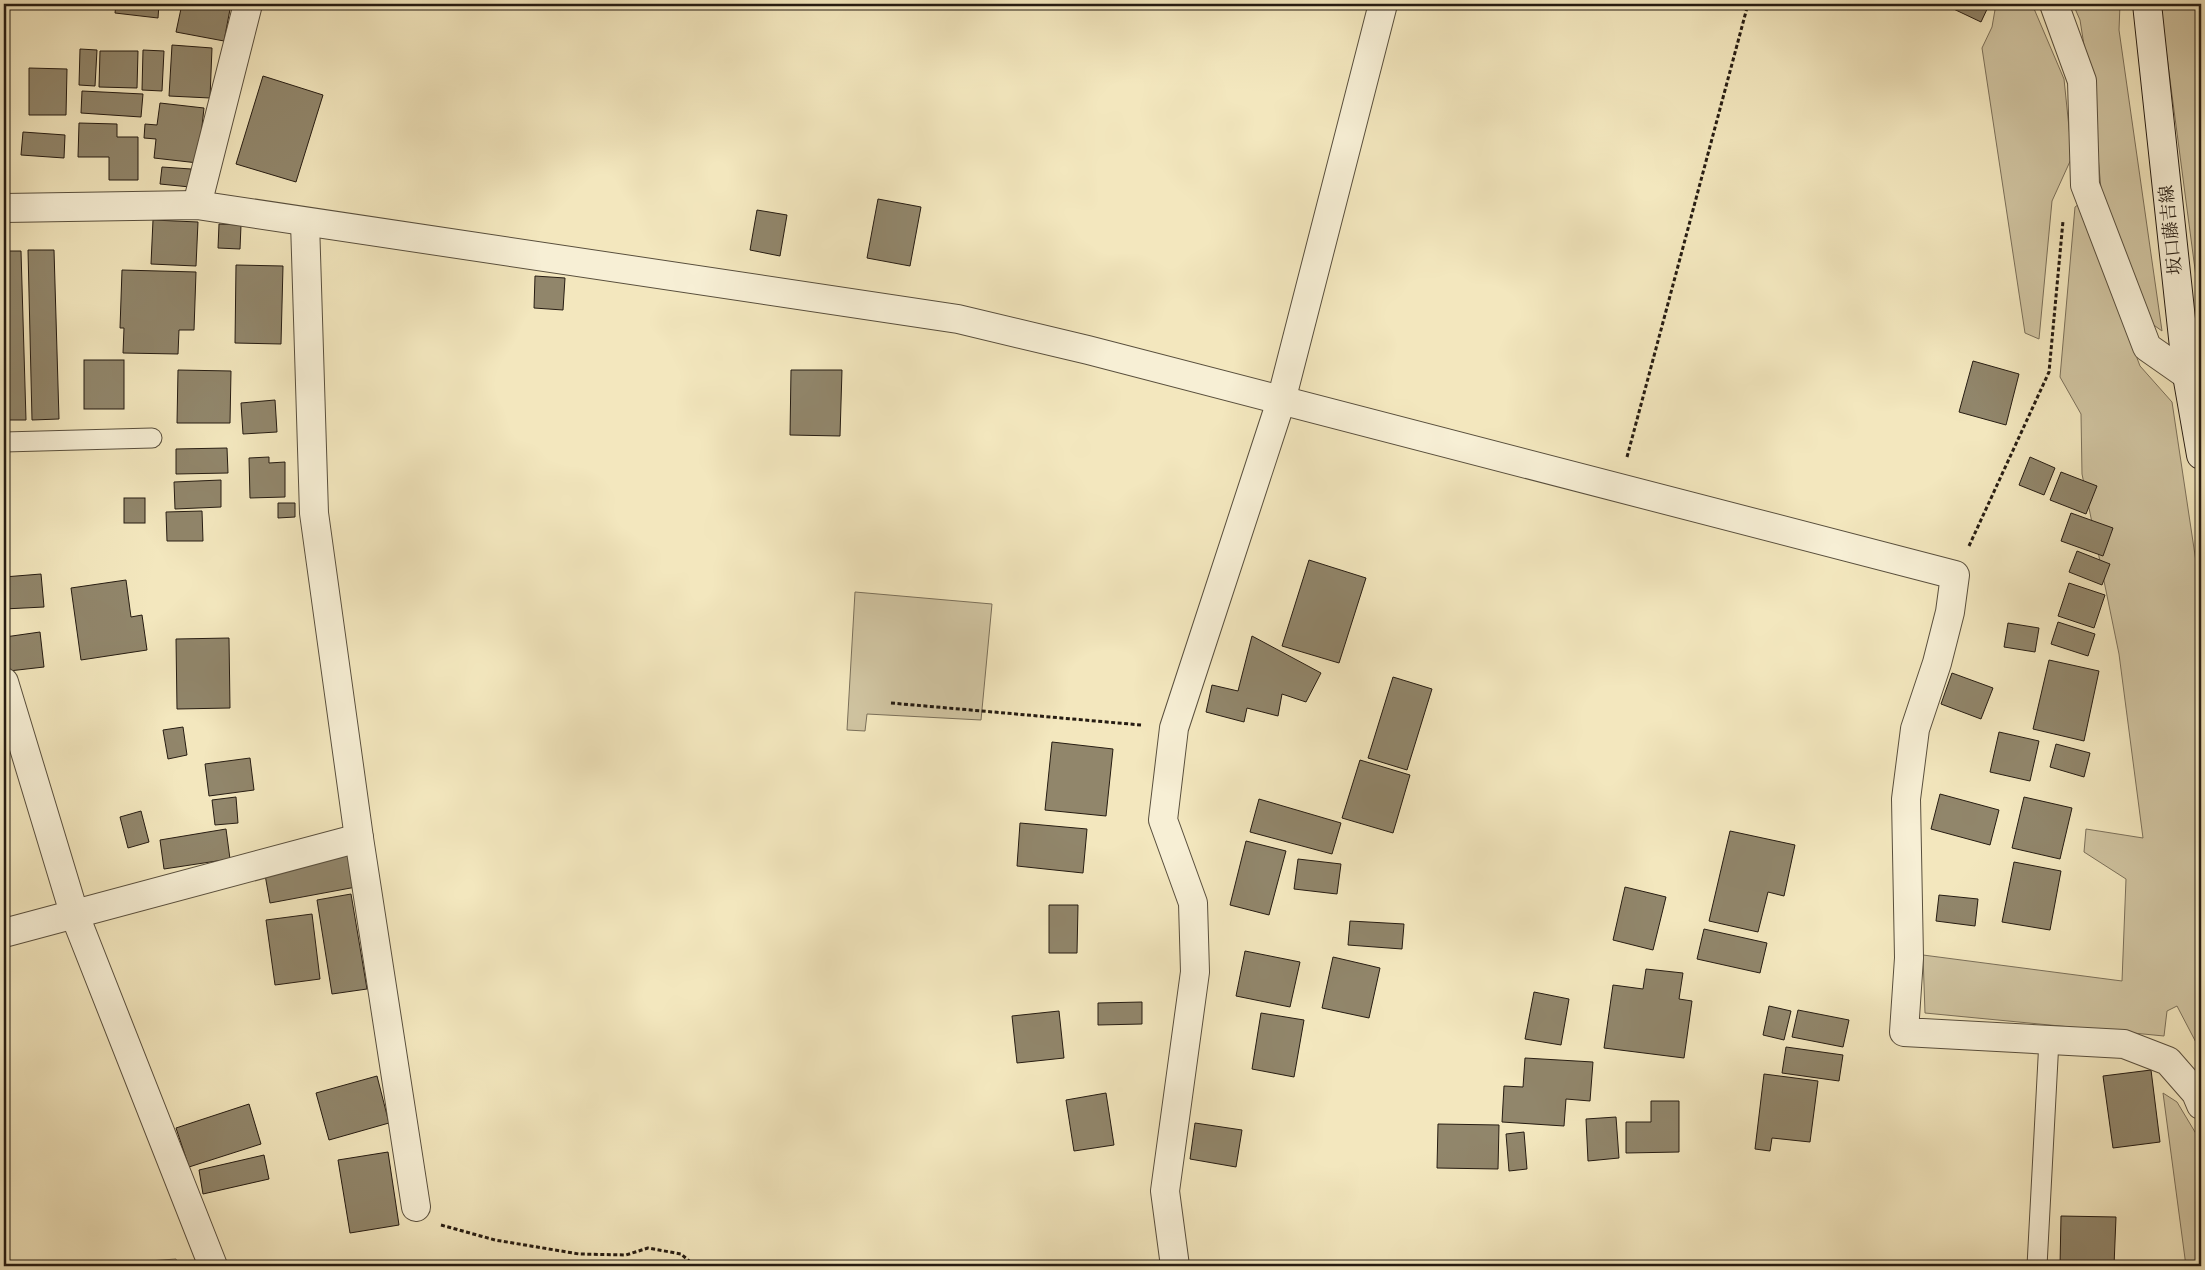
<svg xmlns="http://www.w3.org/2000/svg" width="2205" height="1270" font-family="'Libre Bodoni','Noto Serif JP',serif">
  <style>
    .green { fill: #d0c4a1; stroke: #7b705a }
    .building { fill: #91866b; stroke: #261c12 }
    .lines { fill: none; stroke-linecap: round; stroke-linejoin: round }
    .service-casing { stroke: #594f3d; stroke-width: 21 }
    .minor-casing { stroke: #594f3d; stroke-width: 30 }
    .secondary-casing { stroke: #261c12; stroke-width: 30 }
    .path { stroke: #261c12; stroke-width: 3; stroke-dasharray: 4 2.5; stroke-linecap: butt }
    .service { stroke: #f7efd5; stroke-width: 19 }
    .minor { stroke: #f7efd5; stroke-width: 28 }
    .secondary { stroke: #f7efd5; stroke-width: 28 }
    .labels { text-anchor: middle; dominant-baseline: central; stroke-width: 4; stroke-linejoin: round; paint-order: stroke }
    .street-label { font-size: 18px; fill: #261c12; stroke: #f7efd5 }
  </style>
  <rect width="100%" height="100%" fill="#f3e7be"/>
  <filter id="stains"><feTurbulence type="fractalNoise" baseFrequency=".004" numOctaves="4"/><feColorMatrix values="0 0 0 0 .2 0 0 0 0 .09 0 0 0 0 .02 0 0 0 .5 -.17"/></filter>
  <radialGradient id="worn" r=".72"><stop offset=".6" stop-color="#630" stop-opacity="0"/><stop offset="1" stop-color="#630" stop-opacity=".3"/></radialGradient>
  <g class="green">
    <path d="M 1996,4 L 2032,4 L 2064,79 L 2072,157 L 2052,201 L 2039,339 L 2025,333 L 1982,48 L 1992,27 Z"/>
    <path d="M 2073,4 L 2120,4 L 2119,30 L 2162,331 L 2144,318 L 2101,189 L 2093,102 L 2080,20 Z"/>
    <path d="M 2160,4 L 2201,4 L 2201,315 L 2198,292 Z"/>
    <path d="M 2079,204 L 2140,366 L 2172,402 L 2201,595 L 2201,1052 L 2177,1006 L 2167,1011 L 2164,1036 L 1925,1013 L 1923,955 L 2122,981 L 2126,879 L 2084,852 L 2086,829 L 2143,838 L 2119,654 L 2082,474 L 2081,414 L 2060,377 L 2075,207 Z"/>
    <path d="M 855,592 L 992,604 L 981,720 L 867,714 L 865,731 L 847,730 Z"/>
    <path d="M 2163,1093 L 2177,1102 L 2201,1142 L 2201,1266 L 2186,1266 Z"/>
    <path d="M 176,1259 L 179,1266 L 80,1266 Z"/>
  </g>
  <g class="building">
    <path d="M 116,4 L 159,4 L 158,18 L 115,13 Z"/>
    <path d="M 182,4 L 231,4 L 224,41 L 176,32 Z"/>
    <path d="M 1943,4 L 1988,4 L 1989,5 L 1981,22 Z"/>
    <path d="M 172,45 L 212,48 L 210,98 L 169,96 Z"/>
    <path d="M 80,49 L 97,50 L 95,86 L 79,85 Z"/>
    <path d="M 143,50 L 164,51 L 162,91 L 142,90 Z"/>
    <path d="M 100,51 L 138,51 L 137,88 L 99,87 Z"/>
    <path d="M 29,68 L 67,69 L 66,115 L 29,115 Z"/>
    <path d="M 263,76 L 323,95 L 296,182 L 236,164 Z"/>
    <path d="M 82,91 L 143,94 L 141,117 L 81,113 Z"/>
    <path d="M 160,103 L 204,108 L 198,163 L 154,158 L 156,139 L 144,138 L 145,124 L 157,125 Z"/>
    <path d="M 79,123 L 117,124 L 117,137 L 138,137 L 138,180 L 109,180 L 109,157 L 78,157 Z"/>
    <path d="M 23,132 L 65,135 L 64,158 L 21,155 Z"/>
    <path d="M 162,167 L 191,169 L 190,187 L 160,184 Z"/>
    <path d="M 878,199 L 921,207 L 910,266 L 867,258 Z"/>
    <path d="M 757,210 L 787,215 L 780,256 L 750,250 Z"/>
    <path d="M 153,220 L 198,222 L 196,266 L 151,264 Z"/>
    <path d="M 219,224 L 241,225 L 240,249 L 218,248 Z"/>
    <path d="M 28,250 L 54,250 L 59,419 L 32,420 Z"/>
    <path d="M 4,251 L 21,251 L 26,420 L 4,420 Z"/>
    <path d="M 236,265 L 283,266 L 281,344 L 235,343 Z"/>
    <path d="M 122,270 L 196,272 L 194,330 L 179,330 L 178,354 L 123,353 L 124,328 L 120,328 Z"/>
    <path d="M 535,276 L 565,278 L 563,310 L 534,308 Z"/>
    <rect x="84" y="360" width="40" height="49"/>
    <path d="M 1973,361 L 2019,374 L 2006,425 L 1959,412 Z"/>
    <path d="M 178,370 L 231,371 L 230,423 L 177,423 Z"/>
    <path d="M 791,370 L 842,370 L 840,436 L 790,435 Z"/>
    <path d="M 275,400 L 277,432 L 243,434 L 241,403 Z"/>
    <path d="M 227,448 L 228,473 L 176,474 L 176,449 Z"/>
    <path d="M 269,457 L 269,463 L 285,462 L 285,497 L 250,498 L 249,458 Z"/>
    <path d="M 2030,457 L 2055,468 L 2044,495 L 2019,485 Z"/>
    <path d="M 2061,472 L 2097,486 L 2086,514 L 2050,500 Z"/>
    <path d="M 221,480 L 221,507 L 175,509 L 174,482 Z"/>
    <rect x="124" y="498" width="21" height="25"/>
    <path d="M 278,503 L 295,503 L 295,517 L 278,518 Z"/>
    <path d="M 202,511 L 203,541 L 167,541 L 166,512 Z"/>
    <path d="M 2071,513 L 2113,528 L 2103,556 L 2061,541 Z"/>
    <path d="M 2077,551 L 2110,564 L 2102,585 L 2069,572 Z"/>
    <path d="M 1309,560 L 1366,578 L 1339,663 L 1282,646 Z"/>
    <path d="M 41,574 L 44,607 L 4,609 L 4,577 Z"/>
    <path d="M 126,580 L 131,617 L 142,615 L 147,650 L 81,660 L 71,588 Z"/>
    <path d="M 2069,583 L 2105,595 L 2094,628 L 2058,616 Z"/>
    <path d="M 2058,622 L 2095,634 L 2088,656 L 2051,644 Z"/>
    <path d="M 2008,623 L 2039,628 L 2035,652 L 2004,647 Z"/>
    <path d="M 40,632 L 44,667 L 9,671 L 5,637 Z"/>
    <path d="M 1252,636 L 1321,673 L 1306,702 L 1282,694 L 1278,716 L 1247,708 L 1244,722 L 1206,712 L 1212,685 L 1238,691 Z"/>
    <path d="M 229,638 L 230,708 L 177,709 L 176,639 Z"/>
    <path d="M 2049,660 L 2099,671 L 2084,741 L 2033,729 Z"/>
    <path d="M 1952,673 L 1993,688 L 1981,719 L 1941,704 Z"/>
    <path d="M 1393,677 L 1432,689 L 1407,770 L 1368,758 Z"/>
    <path d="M 183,727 L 187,755 L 168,759 L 163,730 Z"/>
    <path d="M 1999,732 L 2039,741 L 2030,781 L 1990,772 Z"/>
    <path d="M 1052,742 L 1113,749 L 1106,816 L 1045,810 Z"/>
    <path d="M 2056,744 L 2090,753 L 2084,777 L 2050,767 Z"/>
    <path d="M 250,758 L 254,790 L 209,796 L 205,764 Z"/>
    <path d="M 1360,760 L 1410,775 L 1393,833 L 1342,818 Z"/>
    <path d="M 1940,794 L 1999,810 L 1990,845 L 1931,829 Z"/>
    <path d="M 236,797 L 238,823 L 215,825 L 212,800 Z"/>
    <path d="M 2024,797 L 2072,808 L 2060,859 L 2012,848 Z"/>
    <path d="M 1259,799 L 1341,823 L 1332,854 L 1250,832 Z"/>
    <path d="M 141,811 L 149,842 L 128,848 L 120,817 Z"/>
    <path d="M 1020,823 L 1087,829 L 1083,873 L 1017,866 Z"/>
    <path d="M 226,829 L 230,859 L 164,869 L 160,840 Z"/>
    <path d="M 1730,831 L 1795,845 L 1784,896 L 1768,892 L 1758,932 L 1709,921 Z"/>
    <path d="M 1246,841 L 1286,851 L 1269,915 L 1230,905 Z"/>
    <path d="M 350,853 L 356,887 L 270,903 L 264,869 Z"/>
    <path d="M 1298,859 L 1341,864 L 1337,894 L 1294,889 Z"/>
    <path d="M 2014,862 L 2061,871 L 2050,930 L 2002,922 Z"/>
    <path d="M 1625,887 L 1666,897 L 1653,950 L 1613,940 Z"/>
    <path d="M 351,894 L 367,989 L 332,994 L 317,900 Z"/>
    <path d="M 1939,895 L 1978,899 L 1975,926 L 1936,921 Z"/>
    <path d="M 1049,905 L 1078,905 L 1077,953 L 1049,953 Z"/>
    <path d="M 312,914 L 320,979 L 275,985 L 266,920 Z"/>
    <path d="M 1350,921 L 1404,924 L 1402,949 L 1348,945 Z"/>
    <path d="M 1704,929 L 1767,943 L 1760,973 L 1697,959 Z"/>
    <path d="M 1245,951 L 1300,962 L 1290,1007 L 1236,996 Z"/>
    <path d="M 1333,957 L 1380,968 L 1369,1018 L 1322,1008 Z"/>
    <path d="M 1646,969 L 1683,973 L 1679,999 L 1692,1001 L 1684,1058 L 1604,1048 L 1613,985 L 1643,989 Z"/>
    <path d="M 1534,992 L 1569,999 L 1561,1045 L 1525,1039 Z"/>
    <path d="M 1142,1002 L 1142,1024 L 1098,1025 L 1098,1003 Z"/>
    <path d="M 1769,1006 L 1791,1011 L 1784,1040 L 1763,1035 Z"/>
    <path d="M 1798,1010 L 1849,1020 L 1843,1047 L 1792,1037 Z"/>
    <path d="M 1059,1011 L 1064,1058 L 1017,1063 L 1012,1016 Z"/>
    <path d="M 1261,1013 L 1304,1020 L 1294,1077 L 1252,1069 Z"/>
    <path d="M 1786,1047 L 1843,1055 L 1839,1081 L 1782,1073 Z"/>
    <path d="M 1525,1058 L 1593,1062 L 1590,1101 L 1566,1099 L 1564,1126 L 1502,1122 L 1504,1086 L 1523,1087 Z"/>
    <path d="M 2151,1070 L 2160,1142 L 2113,1148 L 2103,1076 Z"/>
    <path d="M 1764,1074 L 1818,1081 L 1810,1142 L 1772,1138 L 1770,1151 L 1755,1149 Z"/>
    <path d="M 377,1076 L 389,1123 L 329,1140 L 316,1093 Z"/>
    <path d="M 1106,1093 L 1114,1145 L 1074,1151 L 1066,1100 Z"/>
    <path d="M 1651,1101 L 1679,1101 L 1679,1152 L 1626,1153 L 1626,1122 L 1651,1122 Z"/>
    <path d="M 249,1104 L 261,1144 L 189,1167 L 176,1128 Z"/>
    <path d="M 1616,1117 L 1619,1158 L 1588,1161 L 1586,1119 Z"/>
    <path d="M 1195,1123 L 1242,1130 L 1236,1167 L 1190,1159 Z"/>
    <path d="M 1438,1124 L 1499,1125 L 1498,1169 L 1437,1168 Z"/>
    <path d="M 1524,1132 L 1527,1169 L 1509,1171 L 1506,1134 Z"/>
    <path d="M 388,1152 L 399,1225 L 350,1233 L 338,1160 Z"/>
    <path d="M 264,1155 L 269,1179 L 203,1194 L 199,1170 Z"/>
    <path d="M 2061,1216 L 2116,1217 L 2114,1266 L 2060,1266 Z"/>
    <path d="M 681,1261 L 681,1266 L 635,1266 Z"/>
  </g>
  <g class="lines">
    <defs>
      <g id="service">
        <path d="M 4,442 L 152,438"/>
        <path d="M 2037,1266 L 2049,1040"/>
      </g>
      <g id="minor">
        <path d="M 2054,4 L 2082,81 L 2085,185 L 2147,347 L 2187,375"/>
        <path d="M 197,205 L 248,4"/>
        <path d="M 4,208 L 197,205 L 958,319 L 1088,350 L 1955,575 L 1950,612 L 1937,663 L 1915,729 L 1906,799 L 1909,958 L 1904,1032 L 2124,1044 L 2168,1061 L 2196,1093 L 2201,1105"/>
        <path d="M 305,222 L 314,513 L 359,838 L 416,1207"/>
        <path d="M 4,682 L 74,913 L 213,1266"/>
        <path d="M 4,933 L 359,838"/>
        <path d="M 1175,1266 L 1165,1191 L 1195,972 L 1193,903 L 1163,820 L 1174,728 L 1281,401 L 1383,4"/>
      </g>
      <path id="secondary" d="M 2147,4 L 2187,375 L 2201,455"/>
    </defs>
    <use href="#service" class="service-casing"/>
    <use href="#minor" class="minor-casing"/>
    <use href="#secondary" class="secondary-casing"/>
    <g class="path">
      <path d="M 4,61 L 5,4"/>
      <path d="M 1627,457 L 1748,4"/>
      <path d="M 1969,546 L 2049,372 L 2063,221"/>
      <path d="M 891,703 L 1141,725"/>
      <path d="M 441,1225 L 495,1240 L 579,1254 L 626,1255 L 648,1248 L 681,1254 L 695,1266"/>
    </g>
    <use href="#service" class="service"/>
    <use href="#minor" class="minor"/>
    <use href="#secondary" class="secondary"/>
  </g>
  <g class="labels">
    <g class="street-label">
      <text transform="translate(2171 230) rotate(-96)">坂口藤吉線</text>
    </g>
  </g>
  <rect width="2205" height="1270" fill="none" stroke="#f3e7be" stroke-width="20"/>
  <rect x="5" y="5" width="2195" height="1260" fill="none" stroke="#261c12" stroke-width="2.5"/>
  <rect x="10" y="10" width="2185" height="1250" fill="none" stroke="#261c12"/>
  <rect width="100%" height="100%" filter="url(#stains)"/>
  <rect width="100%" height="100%" fill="url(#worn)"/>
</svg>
